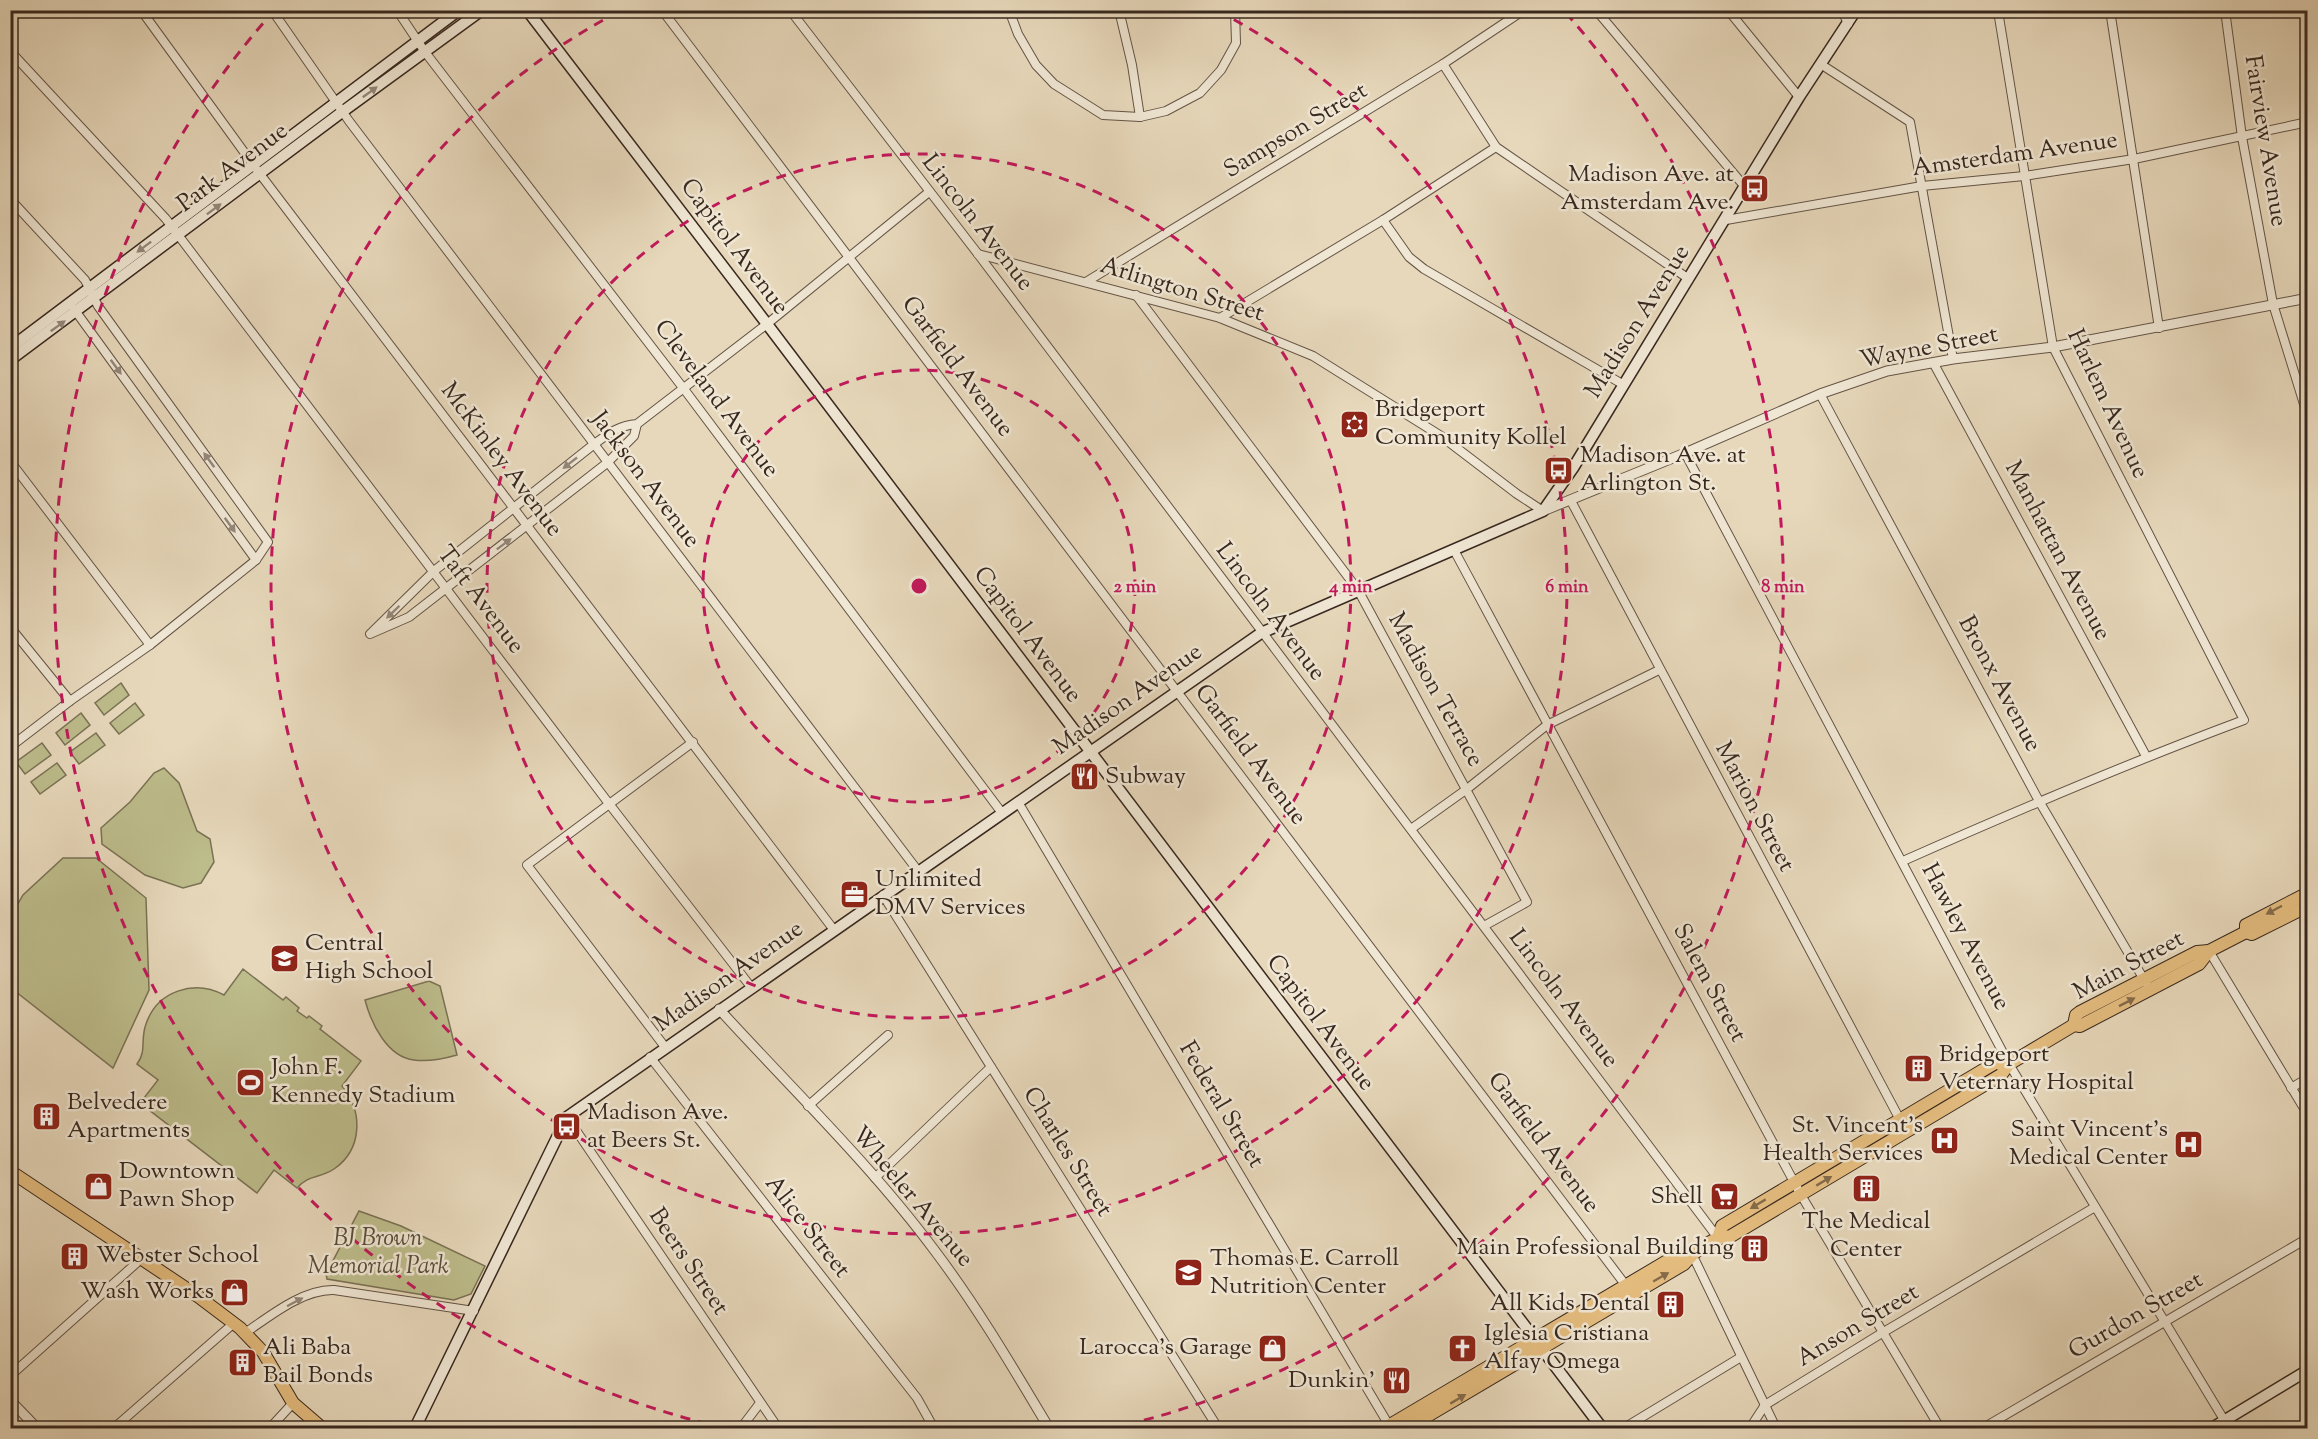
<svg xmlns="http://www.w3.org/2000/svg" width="2318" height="1439" font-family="'Sorts Mill Goudy',serif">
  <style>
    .green { fill: #bdbc8b; stroke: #7a7255; stroke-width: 1.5 }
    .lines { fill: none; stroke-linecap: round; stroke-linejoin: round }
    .minor-casing { stroke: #645446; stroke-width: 10 }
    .tertiary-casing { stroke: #645446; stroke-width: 11 }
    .secondary-casing { stroke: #38281f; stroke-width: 13 }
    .primary-casing { stroke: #38281f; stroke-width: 14 }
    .minor { stroke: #efe6d3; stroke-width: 8 }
    .tertiary { stroke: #efe6d3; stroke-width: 9 }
    .secondary { stroke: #efe6d3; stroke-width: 10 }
    .primary { stroke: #e4bc7e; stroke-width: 12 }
    .oneway { fill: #948779 }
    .oneway2 { fill: #856b4a }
    .ring { fill: none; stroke: #c2185b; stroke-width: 3; stroke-dasharray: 10 8 }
    .labels { text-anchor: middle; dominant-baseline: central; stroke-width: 5; stroke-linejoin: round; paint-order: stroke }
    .street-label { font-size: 24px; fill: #38281f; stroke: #efe6d3 }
    .poi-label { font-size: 24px; fill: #38281f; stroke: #efe6d3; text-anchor: start }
    .park-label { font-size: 24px; font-style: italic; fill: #594d3a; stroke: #efe6d3 }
    .centre { fill: #c2185b; stroke: #efe6d3; stroke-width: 3 }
    .ring-label { font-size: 18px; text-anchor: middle; font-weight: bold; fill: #c2185b; stroke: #efe6d3; stroke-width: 5; stroke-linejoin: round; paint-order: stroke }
  </style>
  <rect width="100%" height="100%" fill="#e7d8bb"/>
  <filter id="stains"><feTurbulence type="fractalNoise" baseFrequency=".00333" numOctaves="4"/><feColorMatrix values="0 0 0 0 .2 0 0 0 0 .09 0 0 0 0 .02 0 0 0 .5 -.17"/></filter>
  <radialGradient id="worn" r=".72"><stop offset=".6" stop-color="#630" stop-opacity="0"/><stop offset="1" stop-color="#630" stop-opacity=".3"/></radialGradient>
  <g class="green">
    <path d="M 121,683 L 129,695 L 104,715 L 95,703 Z"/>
    <path d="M 135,703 L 144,715 L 119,734 L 110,723 Z"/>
    <path d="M 81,713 L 90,725 L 65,745 L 56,733 Z"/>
    <path d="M 96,733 L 105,745 L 79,764 L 70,752 Z"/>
    <path d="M 42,743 L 51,755 L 25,774 L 16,762 Z"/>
    <path d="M 57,763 L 66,775 L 40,794 L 31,782 Z"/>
    <path d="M 164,768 L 179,783 L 197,831 L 210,839 L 214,862 L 201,883 L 183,888 L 145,875 L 102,844 L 101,828 L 130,802 L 154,773 Z"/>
    <path d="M 63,858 L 96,858 L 146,898 L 149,990 L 113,1068 L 11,988 L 11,916 L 23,895 Z"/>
    <path d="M 243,969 L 283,1000 L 286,997 L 299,1008 L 297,1011 L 307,1018 L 309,1016 L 322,1026 L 320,1029 L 361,1061 L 342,1086 C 363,1111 363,1149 334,1169 C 319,1179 309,1174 297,1188 L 274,1170 L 257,1193 L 140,1103 L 158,1080 L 137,1064 C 147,1051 140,1040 146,1024 C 157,991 194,979 224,995 Z"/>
    <path d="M 429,981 L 440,986 L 457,1055 C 443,1059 429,1062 414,1060 C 387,1057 371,1023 365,1000 Z"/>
    <path d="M 359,1211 L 401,1226 L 485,1266 L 471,1294 L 454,1300 L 327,1279 L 326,1274 Z"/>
  </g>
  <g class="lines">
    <defs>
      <g id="minor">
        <path d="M 141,10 L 260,174 L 834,930"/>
        <path d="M 272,10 L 349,121 L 918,871"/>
        <path d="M 397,10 L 425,52 L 687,393 L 1002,813"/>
        <path d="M 662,10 L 1627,1287"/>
        <path d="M 790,10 L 978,254 L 1718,1238"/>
        <path d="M 1009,10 L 1018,34 L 1036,65 L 1054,84 L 1103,115 L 1140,117 L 1166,111 L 1200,93 L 1221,70 L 1236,43 L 1235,10"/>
        <path d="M 1119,10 L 1132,65 L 1140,117"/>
        <path d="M 1596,10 L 1745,187"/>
        <path d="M 1728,10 L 1799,97"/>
        <path d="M 1842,10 L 1848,24"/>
        <path d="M 2110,10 L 2159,328"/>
        <path d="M 2225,10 L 2242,137 L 2273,304 L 2308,417"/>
        <path d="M 10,51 L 166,219 L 610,805 L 751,987"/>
        <path d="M 1443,64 L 1496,147 L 1689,279"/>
        <path d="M 1822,65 L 1910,122 L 1953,359"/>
        <path d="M 10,199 L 85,280 L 98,306 L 268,542 L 256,560 L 150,645 L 70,701 L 10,747"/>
        <path d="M 1383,220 L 1409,257 L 1424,269 L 1624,385"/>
        <path d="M 1726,220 L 1922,186 L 2024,176 L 2134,159 L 2308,122"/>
        <path d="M 978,254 L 1220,318 L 1313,356 L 1441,436 L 1517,494 L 1543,511"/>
        <path d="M 1086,282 L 1443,64 L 1524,10"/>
        <path d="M 1136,295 L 1358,590 L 1527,902 L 1484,926"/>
        <path d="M 74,309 L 256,560"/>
        <path d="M 1220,318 L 1383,220 L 1496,147"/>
        <path d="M 1934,364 L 2146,756"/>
        <path d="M 1820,394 L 2039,801 L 2146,983"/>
        <path d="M 637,424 L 634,436 L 607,463 L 409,617 L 370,634 L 434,571 L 593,445 C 608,434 619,425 637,424 L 767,324 L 929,192"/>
        <path d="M 1685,453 L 2009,1064 L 2229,1428"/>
        <path d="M 10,461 L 150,645"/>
        <path d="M 1571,501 L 1906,1131"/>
        <path d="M 1454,550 L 1801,1195 L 1940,1428"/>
        <path d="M 10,627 L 70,701"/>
        <path d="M 10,785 L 13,788"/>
        <path d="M 1018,802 L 1390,1427"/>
        <path d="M 1411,829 L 1467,789 L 1547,725 L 1659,670"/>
        <path d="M 1903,861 C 2016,811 2128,763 2244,720 L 2053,347 L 1999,17 L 1993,10"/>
        <path d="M 883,895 L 1218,1428"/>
        <path d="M 2209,951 L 2308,1115"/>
        <path d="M 665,1047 L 527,865 L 693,742"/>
        <path d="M 650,1057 L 917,1398 L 931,1423 L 922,1428"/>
        <path d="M 2291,1088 L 2308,1078"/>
        <path d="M 808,1106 L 888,1035"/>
        <path d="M 567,1117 L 778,1428"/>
        <path d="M 875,1178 L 991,1067"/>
        <path d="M 1692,1254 L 1776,1428"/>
        <path d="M 245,1333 C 270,1316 303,1289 334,1290 L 474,1311"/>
        <path d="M 10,1376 L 141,1259"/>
        <path d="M 114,1428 L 234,1323"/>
        <path d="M 270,1428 L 293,1403"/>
        <path d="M 741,1428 L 760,1403"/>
        <path d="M 1624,1428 L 1741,1357"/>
        <path d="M 1750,1428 L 1765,1405 L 1882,1333 L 2095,1207"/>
        <path d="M 1983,1428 L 2308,1238"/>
      </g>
      <g id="tertiary">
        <path d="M 1543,511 L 1685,453 L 1820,394 L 1887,371 L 1953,359 L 2053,347 L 2308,298"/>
        <path d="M 719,1009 C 792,1089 871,1165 935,1251 C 978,1308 1013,1368 1049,1428"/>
        <path d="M 10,1400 L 37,1428"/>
      </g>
      <g id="secondary">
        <path d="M 527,10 L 767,324 L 1602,1428"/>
        <path d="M 10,348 L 459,10"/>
        <path d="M 10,360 L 342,112 L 482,10"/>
        <path d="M 415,1428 L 567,1117 L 1261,633 L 1543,511 L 1573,468 L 1799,97 L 1856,10"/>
        <path d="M 2212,1428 L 2308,1370"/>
      </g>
      <g id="primary">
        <path d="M 2246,932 L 2246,925 L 2308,893"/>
        <path d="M 2074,1025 L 2076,1015 L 2080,1012 L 2197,952 L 2209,951"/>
        <path d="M 10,1171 L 199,1297 L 240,1328 L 263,1352 L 293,1403 L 322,1428"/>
        <path d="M 1718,1238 L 1722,1226 L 1995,1063 L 2009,1064"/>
        <path d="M 1385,1428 L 1679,1254 L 1692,1254"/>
        <path d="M 1407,1428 L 1684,1264 C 1696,1249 1712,1238 1731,1236 L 2001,1075 L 2009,1064 L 2074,1025 L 2080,1026 L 2199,964 L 2209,951 L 2246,932 L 2252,934 L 2308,906"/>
      </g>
    </defs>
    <use href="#minor" class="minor-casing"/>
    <use href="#tertiary" class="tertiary-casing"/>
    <use href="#secondary" class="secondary-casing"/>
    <use href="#primary" class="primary-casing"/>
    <use href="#minor" class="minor"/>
    <use href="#tertiary" class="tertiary"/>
    <use href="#secondary" class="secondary"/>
    <use href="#primary" class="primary"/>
  </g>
  <defs><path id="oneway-solid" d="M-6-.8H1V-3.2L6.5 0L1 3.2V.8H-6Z" transform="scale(1.5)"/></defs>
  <g class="oneway">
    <use href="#oneway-solid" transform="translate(370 92) rotate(-36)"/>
    <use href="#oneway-solid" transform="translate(214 209) rotate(-37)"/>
    <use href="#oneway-solid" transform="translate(144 247) rotate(143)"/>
    <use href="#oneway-solid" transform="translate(58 326) rotate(-36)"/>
    <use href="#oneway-solid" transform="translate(116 367) rotate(54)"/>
    <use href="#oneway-solid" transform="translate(209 460) rotate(-126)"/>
    <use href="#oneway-solid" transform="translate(570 463) rotate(142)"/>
    <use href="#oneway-solid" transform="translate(230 525) rotate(54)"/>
    <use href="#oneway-solid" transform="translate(504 544) rotate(-37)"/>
    <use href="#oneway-solid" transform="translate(393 612) rotate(136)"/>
    <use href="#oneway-solid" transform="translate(295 1302) rotate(-28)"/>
  </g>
  <g class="oneway2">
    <use href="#oneway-solid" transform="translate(2274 910) rotate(152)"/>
    <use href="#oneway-solid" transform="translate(2127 1002) rotate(-27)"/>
    <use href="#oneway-solid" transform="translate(1824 1181) rotate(-31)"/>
    <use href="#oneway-solid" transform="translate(1758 1204) rotate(149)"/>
    <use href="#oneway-solid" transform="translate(1661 1277) rotate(-30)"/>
    <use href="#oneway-solid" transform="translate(1458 1399) rotate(-31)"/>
  </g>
  <g class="ring">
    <circle cx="919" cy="586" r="216"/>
    <circle cx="919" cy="586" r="432"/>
    <path d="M1218 11A648 648 0 1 1 620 11"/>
    <path d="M725 1428A864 864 0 0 1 272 13M1566 13A864 864 0 0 1 1113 1428"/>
  </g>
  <defs>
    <symbol id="bus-square" viewBox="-11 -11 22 22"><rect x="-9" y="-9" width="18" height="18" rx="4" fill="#8f2418" stroke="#efe6d3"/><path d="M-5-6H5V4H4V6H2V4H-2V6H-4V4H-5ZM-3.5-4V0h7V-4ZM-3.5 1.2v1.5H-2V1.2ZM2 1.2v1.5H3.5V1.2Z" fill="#fff"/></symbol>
    <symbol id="synagogue-square" viewBox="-11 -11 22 22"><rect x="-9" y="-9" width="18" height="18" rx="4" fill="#8f2418" stroke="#efe6d3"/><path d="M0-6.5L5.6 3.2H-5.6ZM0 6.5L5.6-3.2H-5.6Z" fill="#fff"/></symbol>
    <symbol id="restaurant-square" viewBox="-11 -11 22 22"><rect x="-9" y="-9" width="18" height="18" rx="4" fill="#8f2418" stroke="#efe6d3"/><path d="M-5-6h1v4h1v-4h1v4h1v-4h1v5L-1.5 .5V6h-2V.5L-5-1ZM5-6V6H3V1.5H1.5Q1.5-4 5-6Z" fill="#fff"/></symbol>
    <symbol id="office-square" viewBox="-11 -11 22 22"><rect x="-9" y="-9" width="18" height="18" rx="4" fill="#8f2418" stroke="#efe6d3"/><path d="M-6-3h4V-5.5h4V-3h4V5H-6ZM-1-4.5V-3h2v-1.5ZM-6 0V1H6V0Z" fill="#fff"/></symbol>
    <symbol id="school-square" viewBox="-11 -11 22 22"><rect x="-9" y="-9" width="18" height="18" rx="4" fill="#8f2418" stroke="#efe6d3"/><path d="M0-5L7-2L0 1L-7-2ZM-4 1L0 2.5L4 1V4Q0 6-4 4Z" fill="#fff"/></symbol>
    <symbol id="building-square" viewBox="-11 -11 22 22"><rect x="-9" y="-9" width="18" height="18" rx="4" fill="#8f2418" stroke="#efe6d3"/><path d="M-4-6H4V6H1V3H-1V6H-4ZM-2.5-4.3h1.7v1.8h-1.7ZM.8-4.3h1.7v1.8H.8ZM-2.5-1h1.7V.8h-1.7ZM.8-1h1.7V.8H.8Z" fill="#fff"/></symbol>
    <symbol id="stadium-square" viewBox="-11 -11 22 22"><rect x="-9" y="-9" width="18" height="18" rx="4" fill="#8f2418" stroke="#efe6d3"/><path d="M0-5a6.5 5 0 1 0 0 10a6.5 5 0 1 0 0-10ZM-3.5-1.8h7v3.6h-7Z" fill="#fff"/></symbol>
    <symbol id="hospital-square" viewBox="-11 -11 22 22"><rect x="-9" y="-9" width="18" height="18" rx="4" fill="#8f2418" stroke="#efe6d3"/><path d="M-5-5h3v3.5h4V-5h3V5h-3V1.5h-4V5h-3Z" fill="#fff"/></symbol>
    <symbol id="shop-square" viewBox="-11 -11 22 22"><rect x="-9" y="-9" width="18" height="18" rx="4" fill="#8f2418" stroke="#efe6d3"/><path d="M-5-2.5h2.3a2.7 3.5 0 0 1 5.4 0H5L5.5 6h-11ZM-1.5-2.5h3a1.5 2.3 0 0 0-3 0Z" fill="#fff"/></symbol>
    <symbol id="supermarket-square" viewBox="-11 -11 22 22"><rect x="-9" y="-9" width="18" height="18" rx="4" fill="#8f2418" stroke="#efe6d3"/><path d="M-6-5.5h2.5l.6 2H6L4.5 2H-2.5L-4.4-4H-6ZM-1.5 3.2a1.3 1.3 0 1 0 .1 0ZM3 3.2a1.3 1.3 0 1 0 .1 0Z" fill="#fff"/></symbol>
    <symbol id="church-square" viewBox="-11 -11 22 22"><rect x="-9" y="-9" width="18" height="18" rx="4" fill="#8f2418" stroke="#efe6d3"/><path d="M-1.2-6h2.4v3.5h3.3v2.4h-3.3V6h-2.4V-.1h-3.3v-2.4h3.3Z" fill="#fff"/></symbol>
  </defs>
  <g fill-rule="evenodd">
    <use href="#bus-square" x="1738" y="172" width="33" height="33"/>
    <use href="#synagogue-square" x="1338" y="408" width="33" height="33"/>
    <use href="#bus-square" x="1542" y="454" width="33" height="33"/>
    <use href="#restaurant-square" x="1068" y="760" width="33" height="33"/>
    <use href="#office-square" x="838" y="878" width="33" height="33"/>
    <use href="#school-square" x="268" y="942" width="33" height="33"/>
    <use href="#building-square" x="1902" y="1052" width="33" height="33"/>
    <use href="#stadium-square" x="234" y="1066" width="33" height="33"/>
    <use href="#building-square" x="30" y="1100" width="33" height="33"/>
    <use href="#bus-square" x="550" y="1110" width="33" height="33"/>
    <use href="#hospital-square" x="1928" y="1124" width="33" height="33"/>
    <use href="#hospital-square" x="2172" y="1128" width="33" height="33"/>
    <use href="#shop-square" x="82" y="1170" width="33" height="33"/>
    <use href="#building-square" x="1850" y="1172" width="33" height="33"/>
    <use href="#supermarket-square" x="1708" y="1180" width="33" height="33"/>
    <use href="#building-square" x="1738" y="1232" width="33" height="33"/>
    <use href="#building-square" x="58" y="1240" width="33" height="33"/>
    <use href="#school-square" x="1172" y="1256" width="33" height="33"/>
    <use href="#shop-square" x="218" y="1276" width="33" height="33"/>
    <use href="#building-square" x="1654" y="1288" width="33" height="33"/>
    <use href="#shop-square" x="1256" y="1332" width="33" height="33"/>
    <use href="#church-square" x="1446" y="1332" width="33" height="33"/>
    <use href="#building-square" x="226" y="1346" width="33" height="33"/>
    <use href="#restaurant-square" x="1380" y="1364" width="33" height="33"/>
  </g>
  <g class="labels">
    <g class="street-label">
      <text transform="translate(1296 131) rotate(-31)">Sampson Street</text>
      <text transform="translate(2265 141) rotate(81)">Fairview Avenue</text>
      <text transform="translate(2015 155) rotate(-8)">Amsterdam Avenue</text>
      <text transform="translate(233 168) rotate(-37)">Park Avenue</text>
      <text transform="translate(977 223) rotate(52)">Lincoln Avenue</text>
      <text transform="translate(734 247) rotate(53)">Capitol Avenue</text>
      <text transform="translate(1182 290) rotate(17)">Arlington Street</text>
      <text transform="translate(1638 322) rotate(-58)">Madison Avenue</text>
      <text transform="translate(1929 348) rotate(-11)">Wayne Street</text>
      <text transform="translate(957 367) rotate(53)">Garfield Avenue</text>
      <text transform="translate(716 399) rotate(53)">Cleveland Avenue</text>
      <text transform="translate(2107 404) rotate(65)">Harlem Avenue</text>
      <text transform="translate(501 460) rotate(53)">McKinley Avenue</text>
      <text transform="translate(645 480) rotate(53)">Jackson Avenue</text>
      <text transform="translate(2057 551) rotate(62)">Manhattan Avenue</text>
      <text transform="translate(480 600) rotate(53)">Taft Avenue</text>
      <text transform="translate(1270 612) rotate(53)">Lincoln Avenue</text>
      <text transform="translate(1027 635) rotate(53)">Capitol Avenue</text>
      <text transform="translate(1999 684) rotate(62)">Bronx Avenue</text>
      <text transform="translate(1435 690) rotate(61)">Madison Terrace</text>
      <text transform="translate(1128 700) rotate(-35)">Madison Avenue</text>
      <text transform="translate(1250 755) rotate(53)">Garfield Avenue</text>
      <text transform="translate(1754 807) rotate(62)">Marion Street</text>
      <text transform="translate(1965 937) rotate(62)">Hawley Avenue</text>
      <text transform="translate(2129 966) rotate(-28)">Main Street</text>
      <text transform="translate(729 977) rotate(-35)">Madison Avenue</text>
      <text transform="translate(1709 983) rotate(62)">Salem Street</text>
      <text transform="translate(1563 999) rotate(53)">Lincoln Avenue</text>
      <text transform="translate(1320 1023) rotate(53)">Capitol Avenue</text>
      <text transform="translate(1221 1105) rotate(59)">Federal Street</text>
      <text transform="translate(1543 1143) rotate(53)">Garfield Avenue</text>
      <text transform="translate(1067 1152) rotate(58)">Charles Street</text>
      <text transform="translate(912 1197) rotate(50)">Wheeler Avenue</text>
      <text transform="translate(807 1227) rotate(52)">Alice Street</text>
      <text transform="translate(688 1262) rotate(56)">Beers Street</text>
      <text transform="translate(2136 1316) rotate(-30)">Gurdon Street</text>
      <text transform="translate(1858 1326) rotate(-31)">Anson Street</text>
    </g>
    <g class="poi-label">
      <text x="1734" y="175" text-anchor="end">Madison Ave. at<tspan x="1734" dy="28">Amsterdam Ave.</tspan></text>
      <text x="1375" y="410">Bridgeport<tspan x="1375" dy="28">Community Kollel</tspan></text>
      <text x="1580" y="456">Madison Ave. at<tspan x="1580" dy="28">Arlington St.</tspan></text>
      <text x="1105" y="777">Subway</text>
      <text x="875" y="880">Unlimited<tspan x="875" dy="28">DMV Services</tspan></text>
      <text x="305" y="944">Central<tspan x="305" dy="28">High School</tspan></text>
      <text x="1939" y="1055">Bridgeport<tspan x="1939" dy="28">Veternary Hospital</tspan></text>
      <text x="271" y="1068">John F.<tspan x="271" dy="28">Kennedy Stadium</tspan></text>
      <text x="67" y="1103">Belvedere<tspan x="67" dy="28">Apartments</tspan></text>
      <text x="587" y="1113">Madison Ave.<tspan x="587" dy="28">at Beers St.</tspan></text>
      <text x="1923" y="1126" text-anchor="end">St. Vincent's<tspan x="1923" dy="28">Health Services</tspan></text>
      <text x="2168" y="1130" text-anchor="end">Saint Vincent's<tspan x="2168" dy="28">Medical Center</tspan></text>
      <text x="119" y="1172">Downtown<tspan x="119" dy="28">Pawn Shop</tspan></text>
      <text x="1703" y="1197" text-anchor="end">Shell</text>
      <text x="1866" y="1222" text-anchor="middle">The Medical<tspan x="1866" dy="28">Center</tspan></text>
      <text x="1734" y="1248" text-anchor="end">Main Professional Building</text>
      <text x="96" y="1256">Webster School</text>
      <text x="1210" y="1259">Thomas E. Carroll<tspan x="1210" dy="28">Nutrition Center</tspan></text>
      <text x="214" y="1292" text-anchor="end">Wash Works</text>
      <text x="1650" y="1304" text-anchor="end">All Kids Dental</text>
      <text x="1484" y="1334">Iglesia Cristiana<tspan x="1484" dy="28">Alfay Omega</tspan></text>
      <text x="263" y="1348">Ali Baba<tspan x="263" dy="28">Bail Bonds</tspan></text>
      <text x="1252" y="1348" text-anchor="end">Larocca's Garage</text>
      <text x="1375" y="1381" text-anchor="end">Dunkin'</text>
    </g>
    <g class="park-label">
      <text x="378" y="1239">BJ Brown<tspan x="378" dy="28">Memorial Park</tspan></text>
    </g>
  </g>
  <circle cx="919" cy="586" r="9" class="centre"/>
  <g class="ring-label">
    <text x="1135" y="592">2 min</text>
    <text x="1351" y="592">4 min</text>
    <text x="1567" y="592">6 min</text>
    <text x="1783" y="592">8 min</text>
  </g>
  <rect width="2318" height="1439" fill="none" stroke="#e7d8bb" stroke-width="36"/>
  <rect x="12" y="12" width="2294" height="1415" fill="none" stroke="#38281f" stroke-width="3"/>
  <rect x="18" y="18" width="2282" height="1403" fill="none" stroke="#38281f" stroke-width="1.5"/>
  <rect width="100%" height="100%" filter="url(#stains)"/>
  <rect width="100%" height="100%" fill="url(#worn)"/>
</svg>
